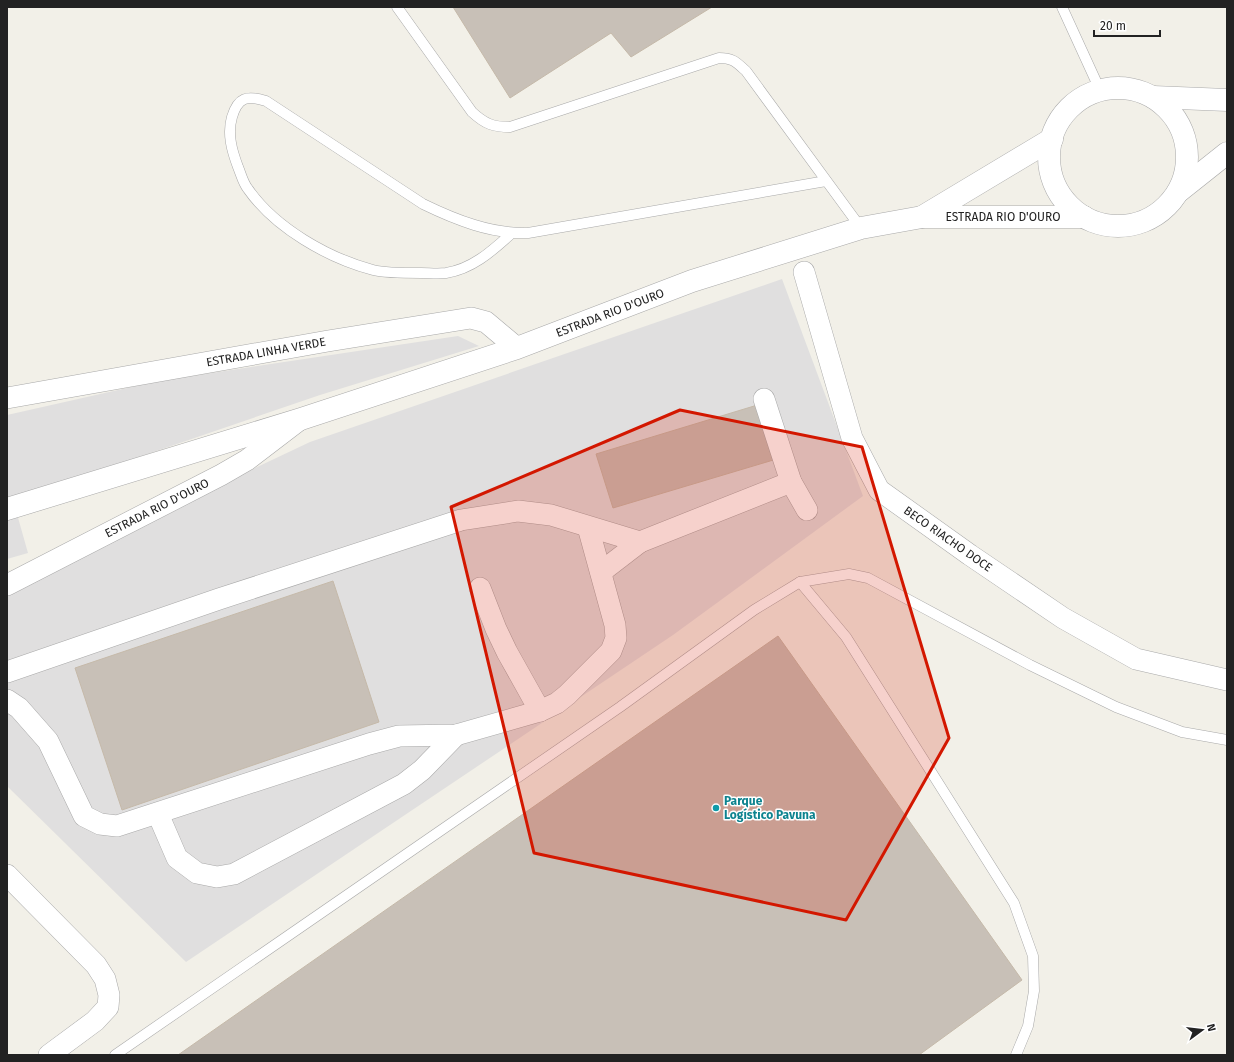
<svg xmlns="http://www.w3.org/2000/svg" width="1234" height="1062" font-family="'Fira Sans',sans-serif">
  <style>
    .residential { fill: #e0dfdf }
    .building { fill: #c8c0b7; stroke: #c5b9a9 }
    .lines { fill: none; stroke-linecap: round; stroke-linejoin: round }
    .service-casing { stroke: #a9a9a9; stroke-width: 11 }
    .minor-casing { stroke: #a9a9a9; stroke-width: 22 }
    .tertiary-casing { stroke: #a9a9a9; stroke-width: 23 }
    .service { stroke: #fff; stroke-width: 10 }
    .minor { stroke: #fff; stroke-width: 21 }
    .tertiary { stroke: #fff; stroke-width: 22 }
    .marked { fill: #d31700; fill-opacity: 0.2; stroke: #d31700; stroke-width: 3; stroke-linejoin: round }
    .culture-dot { fill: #0f9aa8; stroke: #fff; stroke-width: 1.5 }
    .labels { text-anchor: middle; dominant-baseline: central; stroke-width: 3; stroke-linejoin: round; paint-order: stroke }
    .street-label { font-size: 12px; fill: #222; stroke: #fff }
    .culture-label { font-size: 12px; font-weight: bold; fill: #0d838f; stroke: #fff; text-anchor: start }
  </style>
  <rect width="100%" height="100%" fill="#f2f0e8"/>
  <g class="residential">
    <path d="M 782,279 L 863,496 L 673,635 L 186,962 L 7,786 L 7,586 L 310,442 Z"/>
    <path d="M 458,336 L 479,346 L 320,395 L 13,500 L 28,553 L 7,559 L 7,415 L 158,381 Z"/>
  </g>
  <g class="building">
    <path d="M 453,7 L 712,7 L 631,57 L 611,33 L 510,98 Z"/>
    <path d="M 764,403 L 780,458 L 613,508 L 596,454 Z"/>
    <path d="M 333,581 L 379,722 L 122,810 L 75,668 Z"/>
    <path d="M 778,636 L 1022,980 L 919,1055 L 178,1055 Z"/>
  </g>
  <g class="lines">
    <defs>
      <g id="service">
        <path d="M 397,7 L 472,112 C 485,124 493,127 510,127 L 719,58 C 733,58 736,62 746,71 L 861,228"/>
        <path d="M 1062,7 L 1100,90"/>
        <path d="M 512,233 C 493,250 473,269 446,273 C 438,274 429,273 421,273 C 408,273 385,273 373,270 C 328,258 275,228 248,189 C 243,183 241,174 238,167 C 232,151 227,134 232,117 C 238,97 247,95 266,101 L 423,204 C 456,220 491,234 528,233 L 826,181"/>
        <path d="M 800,582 L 849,574 L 868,578 L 1030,665 L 1116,707 L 1182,732 L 1227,740"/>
        <path d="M 115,1055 L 620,707 L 754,610 L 800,582 L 846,637 L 1014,903 L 1033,956 L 1034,991 L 1028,1026 L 1016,1055"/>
      </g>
      <g id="minor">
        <path d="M 804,272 L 852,438 L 879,490 L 970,555 L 1063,618 L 1136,659 L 1227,680"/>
        <path d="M 7,398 L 328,341 L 471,318 L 486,322 L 517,348"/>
        <path d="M 764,399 L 791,482 L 807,510"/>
        <path d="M 601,572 L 640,542"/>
        <path d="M 7,585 L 221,475 L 247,460 L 298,421"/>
        <path d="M 480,588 L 496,629 L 507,652 L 540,711"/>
        <path d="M 7,672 L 219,599 L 461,520 L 518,511 L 551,515 L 640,542 L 791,482"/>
        <path d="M 7,700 L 19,708 L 48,741 L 84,816 L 100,824 L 117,826 L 369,744 L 399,736 L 456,735 L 540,711 L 557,703 L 567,695 L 611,651 L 616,638 L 615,625 L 588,527"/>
        <path d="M 158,814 L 177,858 L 197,873 L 217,877 L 234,874 L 404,784 L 422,770 L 456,735"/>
        <path d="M 7,875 L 96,965 L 105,979 L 109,995 L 108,1007 L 95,1021 L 49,1055"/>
      </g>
      <g id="tertiary">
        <circle cx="1118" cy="157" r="69"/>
        <path d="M 1153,97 L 1227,100"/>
        <path d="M 1178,192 L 1227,153"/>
        <path d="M 922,217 L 1052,139"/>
        <path d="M 7,509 L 301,419 L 517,348 L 692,281 L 861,228 L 922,217 L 1084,217"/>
      </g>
    </defs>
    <use href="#service" class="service-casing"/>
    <use href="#minor" class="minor-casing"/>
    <use href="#tertiary" class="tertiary-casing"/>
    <use href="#service" class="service"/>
    <use href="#minor" class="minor"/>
    <use href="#tertiary" class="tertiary"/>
  </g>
  <path class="marked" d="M 680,410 L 862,447 L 949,738 L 846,920 L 534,853 L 451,507 Z"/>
  <circle class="culture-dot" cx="716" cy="808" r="4"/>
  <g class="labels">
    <g class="street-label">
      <text x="1003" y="217">ESTRADA RIO D'OURO</text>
      <text transform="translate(610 313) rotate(-21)">ESTRADA RIO D'OURO</text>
      <text transform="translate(266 352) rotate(-10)">ESTRADA LINHA VERDE</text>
      <text transform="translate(157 508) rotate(-27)">ESTRADA RIO D'OURO</text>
      <text transform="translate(948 539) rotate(35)">BECO RIACHO DOCE</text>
    </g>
    <g class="culture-label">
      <text x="724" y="801">Parque<tspan x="724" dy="14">Logístico Pavuna</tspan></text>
    </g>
  </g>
  <rect width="1234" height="1062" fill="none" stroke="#222222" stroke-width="16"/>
  <g transform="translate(1202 1030) rotate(75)" stroke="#ffffff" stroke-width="3" paint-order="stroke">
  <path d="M0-3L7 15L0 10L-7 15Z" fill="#222222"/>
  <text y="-6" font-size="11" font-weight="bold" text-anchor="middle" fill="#222222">N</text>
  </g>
  <path d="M1094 30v6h66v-6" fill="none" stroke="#222222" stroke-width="2"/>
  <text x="1100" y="30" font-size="12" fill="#222222" stroke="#ffffff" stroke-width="3" paint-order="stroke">20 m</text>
</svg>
